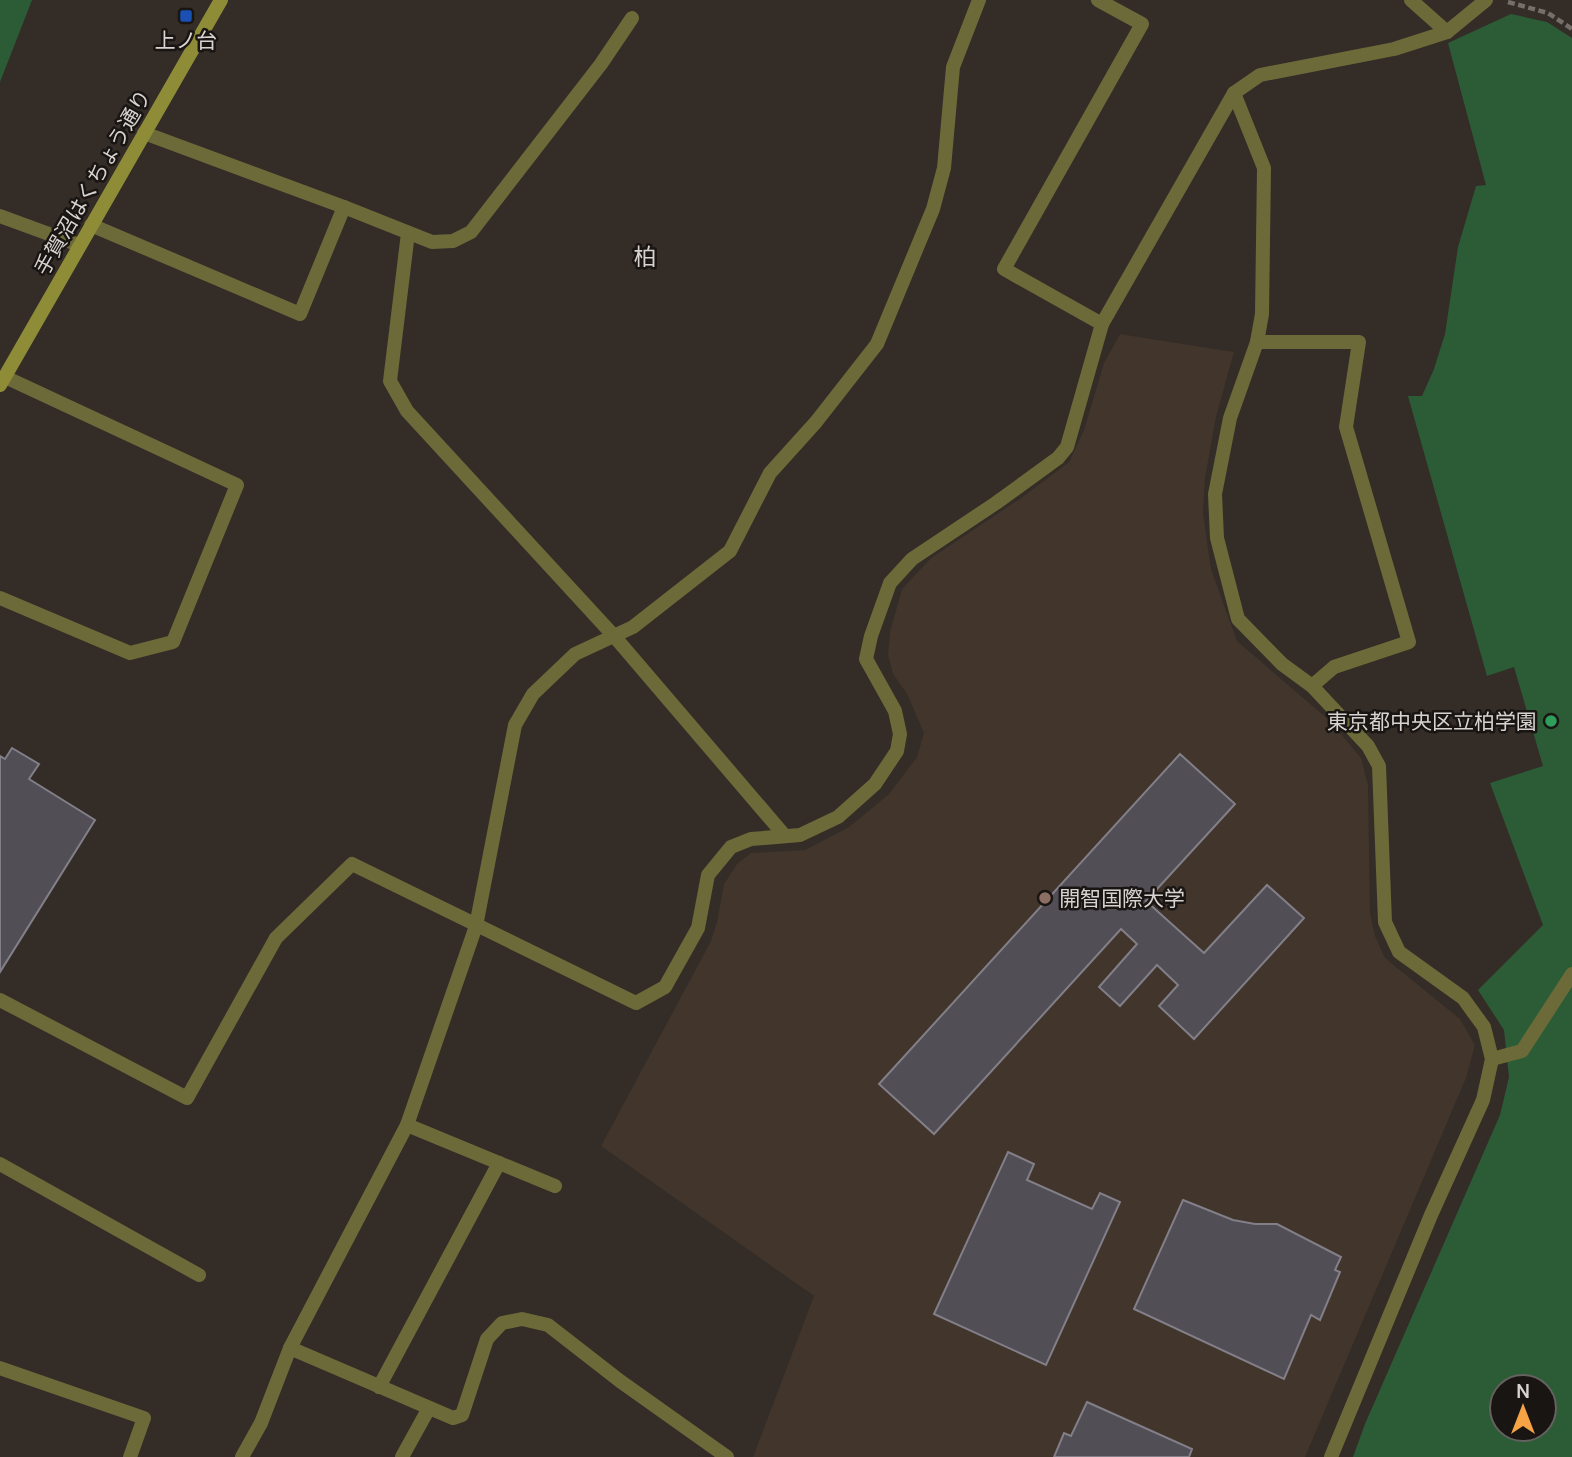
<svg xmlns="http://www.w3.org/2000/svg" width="1572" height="1457" font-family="Manrope,'Noto Sans JP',sans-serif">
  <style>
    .built { fill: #41352c }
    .green { fill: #2c5c36; fill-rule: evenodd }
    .building { fill: #514e56; stroke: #827f88; stroke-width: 2 }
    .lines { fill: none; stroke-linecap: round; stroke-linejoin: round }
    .path { stroke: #756f6b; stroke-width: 4.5; stroke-dasharray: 7 3.5; stroke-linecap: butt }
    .street { stroke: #6c6a39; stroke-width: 14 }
    .secondary { stroke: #8f8c38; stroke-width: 14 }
    .transit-dot { fill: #1a4fb4; stroke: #191513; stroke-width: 2.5 }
    .leisure-dot { fill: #2e9e5b; stroke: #191513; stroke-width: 2.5 }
    .education-dot { fill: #8d6e63; stroke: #191513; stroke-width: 2.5 }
    .labels { text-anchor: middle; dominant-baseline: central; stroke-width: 5; stroke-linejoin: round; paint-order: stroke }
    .poi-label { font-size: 21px; fill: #d8d3d0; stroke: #191513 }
    .street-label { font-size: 21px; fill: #d8d3d0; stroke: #191513 }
    .neighbourhood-label { font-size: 23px; fill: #d8d3d0; stroke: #191513 }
  </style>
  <rect width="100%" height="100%" fill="#332c27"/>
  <path class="built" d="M 1120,334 L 1234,352 L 1216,417 L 1205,478 L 1203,513 L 1211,569 L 1237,641 L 1330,721 L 1361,758 L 1368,785 L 1370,913 L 1375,936 L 1385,958 L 1460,1019 L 1475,1045 L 1466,1078 L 1305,1457 L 753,1457 L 814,1296 L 601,1146 L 711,941 L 717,922 L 724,884 L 737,864 L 751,853 L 805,850 L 849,827 L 889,794 L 917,757 L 924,733 L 907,694 L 893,674 L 888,655 L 890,632 L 902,589 L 931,558 L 1021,498 L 1069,462 L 1084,430 L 1104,363 Z"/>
  <g class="green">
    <path d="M 0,0 L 32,0 L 0,82 Z"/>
    <path d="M 1511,14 L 1547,22 L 1572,38 L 1572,1457 L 1353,1457 L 1365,1424 L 1500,1115 L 1509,1077 L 1504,1030 L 1478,990 L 1543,925 L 1490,783 L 1543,766 L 1514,667 L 1487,676 L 1408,396 L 1422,396 L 1434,369 L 1445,334 L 1458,247 L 1476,186 L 1486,185 L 1448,43 ZM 1502,1387 L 1544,1387 L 1544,1429 L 1502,1429 Z"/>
  </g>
  <g class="building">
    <path d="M 12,748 L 39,764 L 29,779 L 95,820 L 0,972 L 0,756 L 5,759 Z"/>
    <path d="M 1180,754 L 1235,804 L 1146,901 L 1204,953 L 1267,885 L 1304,918 L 1194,1039 L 1159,1006 L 1178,985 L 1157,965 L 1120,1006 L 1099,987 L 1137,944 L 1121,929 L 934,1134 L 879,1084 Z"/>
    <path d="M 1008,1152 L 1034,1164 L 1027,1180 L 1092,1209 L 1100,1193 L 1120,1202 L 1046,1365 L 934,1314 Z"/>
    <path d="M 1183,1200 L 1233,1220 L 1255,1224 L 1277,1224 L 1341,1257 L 1335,1270 L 1340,1272 L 1320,1320 L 1311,1315 L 1284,1379 L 1134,1309 Z"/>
    <path d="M 1087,1402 L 1192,1449 L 1189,1457 L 1054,1457 L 1064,1433 L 1071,1436 Z"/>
  </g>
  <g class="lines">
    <path class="path" d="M 1508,2 L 1548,13 L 1572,29"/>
    <g class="street">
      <path d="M 1098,0 L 1142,24 L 1004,269 L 1102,324"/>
      <path d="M 1411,0 L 1447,32"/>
      <path d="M 1234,93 L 1264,168 L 1262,314 L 1257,342 L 1230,418 L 1215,494 L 1217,538 L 1238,619 L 1282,664 L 1312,686 L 1368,746 L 1379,766 L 1385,922 L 1399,952 L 1463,998 L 1484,1027 L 1492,1059 L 1483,1100 L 1431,1215 L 1331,1457"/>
      <path d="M 144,133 L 344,207 L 432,242 L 453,241 L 471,232 L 601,64 L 632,18"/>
      <path d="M 0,216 L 79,245"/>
      <path d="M 91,225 L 300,314 L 344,207"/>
      <path d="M 408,233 L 390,381 L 407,411 L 614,636 L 785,836"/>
      <path d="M 1257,342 L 1359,342 L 1346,427 L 1409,642 L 1334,667 L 1312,686"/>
      <path d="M 0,598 L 130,653 L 173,642 L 237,485 L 5,377"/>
      <path d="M 0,1000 L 187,1098 L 276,938 L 352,864 L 636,1003 L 665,987 L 698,928 L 708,875 L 731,847 L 751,839 L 800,835 L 838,817 L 875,784 L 897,751 L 900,734 L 895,711 L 866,659 L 871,636 L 890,583 L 912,559 L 996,503 L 1058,458 L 1067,447 L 1102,324 L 1234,93 L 1260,75 L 1394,49 L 1447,32 L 1486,0"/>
      <path d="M 1492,1059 L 1522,1051 L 1572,974"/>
      <path d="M 407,1125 L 555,1186"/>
      <path d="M 0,1164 L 199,1275"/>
      <path d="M 290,1348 L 453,1418 L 462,1415 L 487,1339 L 502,1323 L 522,1319 L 548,1325 L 620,1381 L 727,1457"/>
      <path d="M 0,1368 L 144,1418 L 130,1457"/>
      <path d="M 379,1387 L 499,1163"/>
      <path d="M 242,1457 L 261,1423 L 290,1348 L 407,1125 L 476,926 L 515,725 L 533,694 L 575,654 L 633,627 L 730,551 L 770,473 L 816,422 L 877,344 L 933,209 L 944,168 L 953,67 L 979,0"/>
      <path d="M 402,1457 L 429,1408"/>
    </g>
    <path class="secondary" d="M 0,385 L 221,0"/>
  </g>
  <rect class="transit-dot" x="179" y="9" width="14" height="14" rx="3.5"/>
  <circle class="leisure-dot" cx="1551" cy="721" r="7"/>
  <circle class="education-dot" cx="1045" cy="898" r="7"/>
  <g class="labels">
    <g class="poi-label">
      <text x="186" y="40">上ノ台</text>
      <text x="1537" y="721" text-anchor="end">東京都中央区立柏学園</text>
      <text x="1059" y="898" text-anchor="start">開智国際大学</text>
    </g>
    <g class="street-label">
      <text transform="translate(92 182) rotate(-60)">手賀沼はくちょう通り</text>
    </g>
    <g class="neighbourhood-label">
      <text x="645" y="256">柏</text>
    </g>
  </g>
  <g transform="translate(1523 1408)"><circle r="33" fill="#191513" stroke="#65615f" stroke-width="2"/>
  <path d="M0-5L12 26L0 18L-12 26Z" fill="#f5a345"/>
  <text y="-10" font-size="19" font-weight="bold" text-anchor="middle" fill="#d8d3d0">N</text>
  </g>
</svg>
